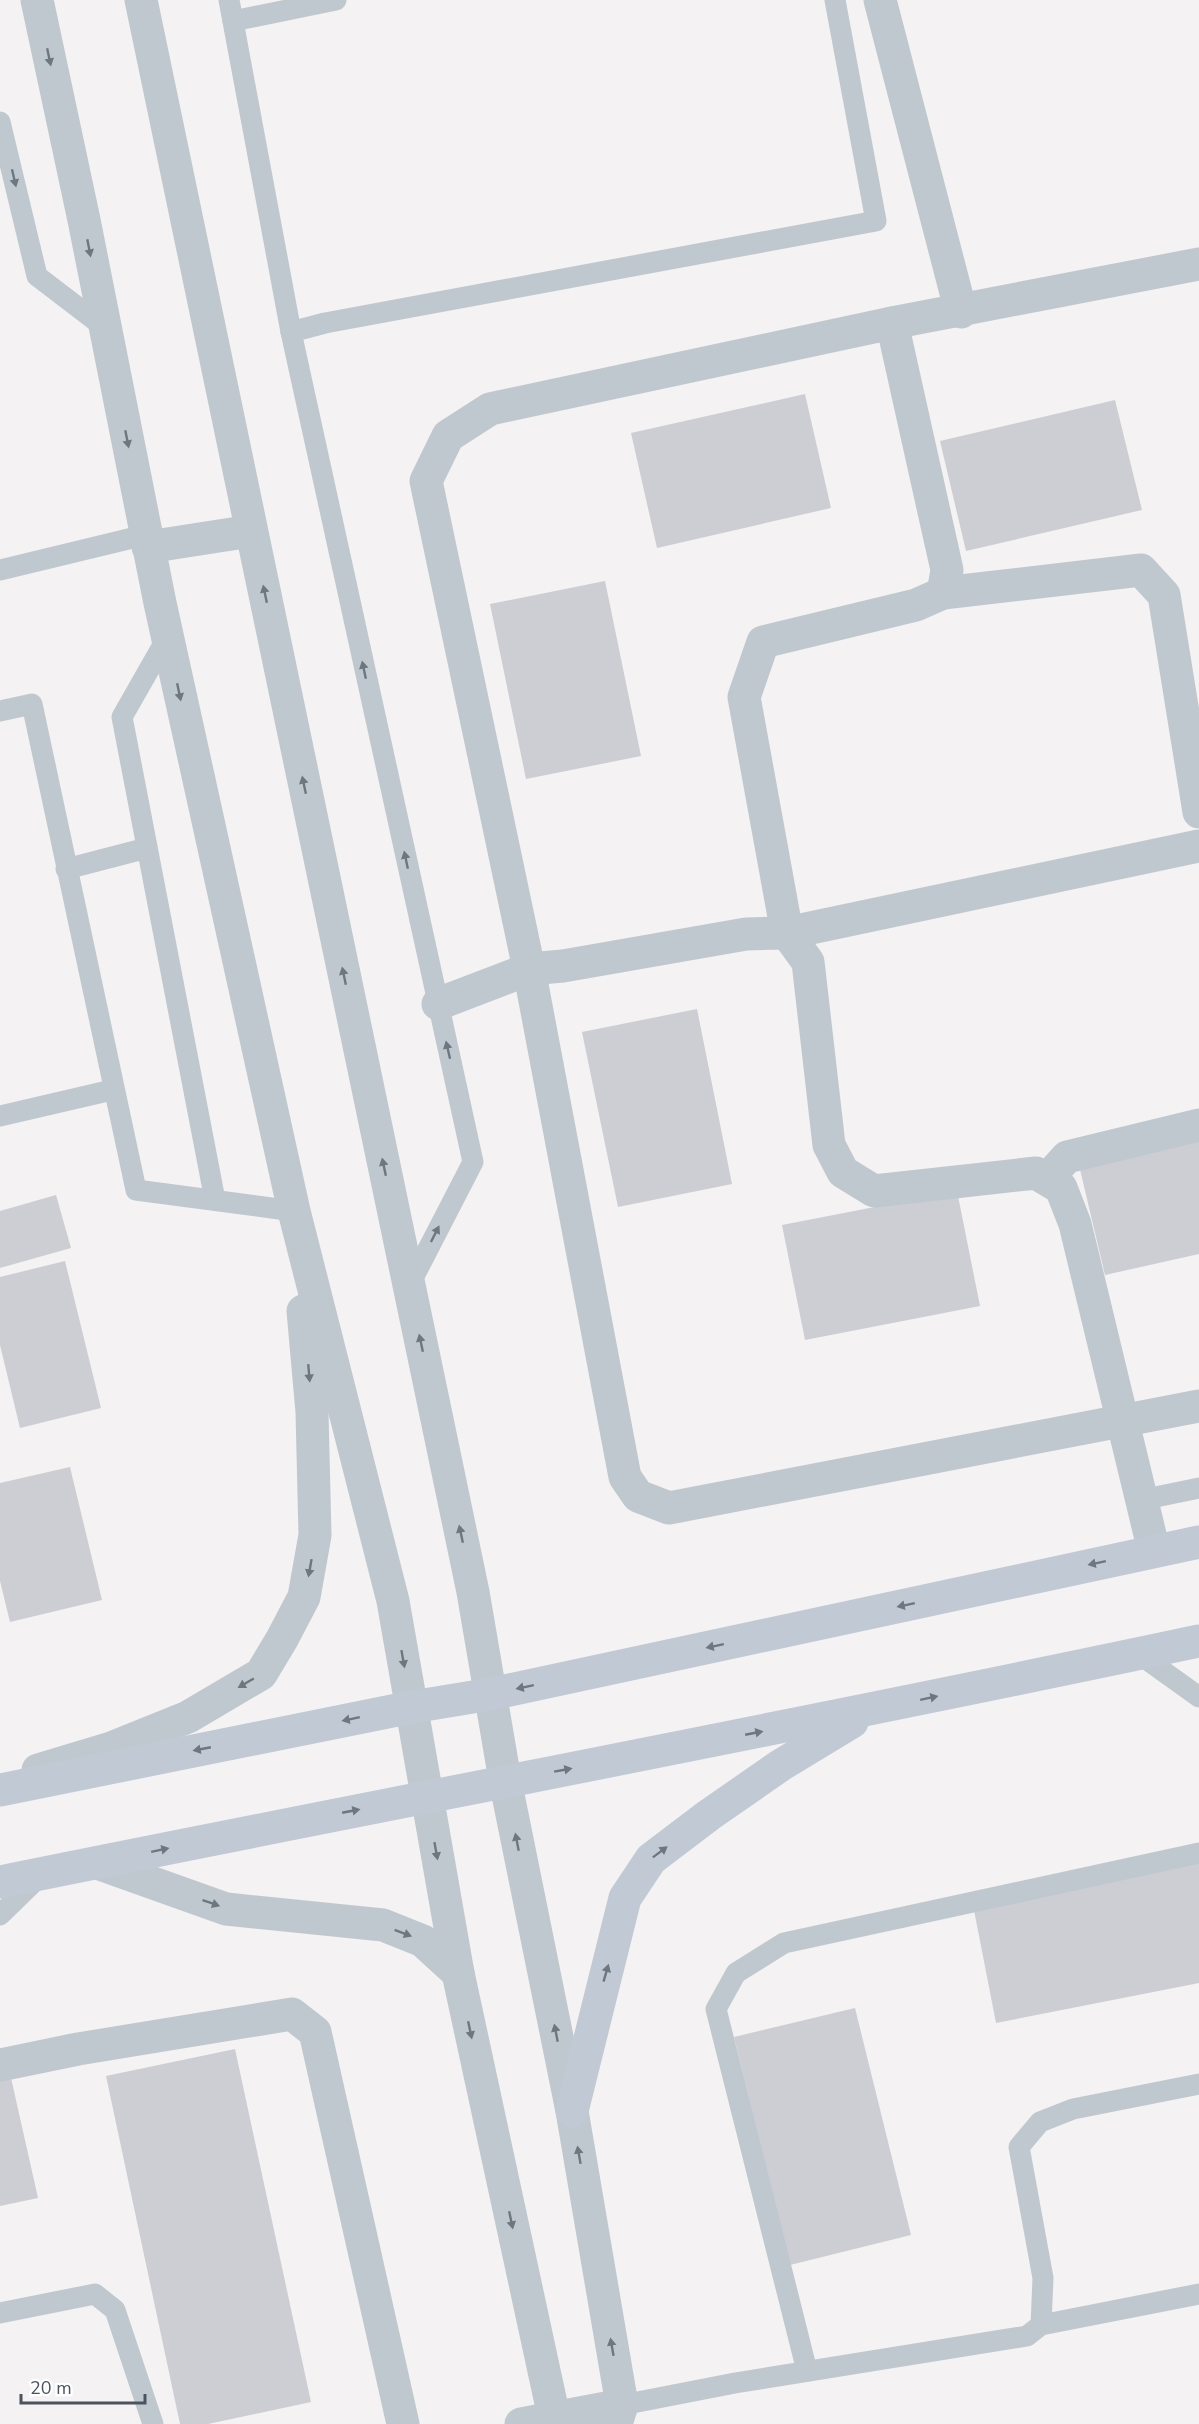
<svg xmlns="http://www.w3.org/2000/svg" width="1199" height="2424" font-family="'Nunito Sans',sans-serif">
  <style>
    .building { fill: #ccced4 }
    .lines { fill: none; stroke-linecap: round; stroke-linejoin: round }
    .lane { stroke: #c0c8cf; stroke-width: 21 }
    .street { stroke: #c0c8cf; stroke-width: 33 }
    .secondary { stroke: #c0c9d4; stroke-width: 33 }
    .oneway { fill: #6d7780 }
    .oneway2 { fill: #6d7781 }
  </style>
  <rect width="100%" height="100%" fill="#f4f2f2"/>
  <g class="building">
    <path d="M 805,394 L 831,508 L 657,548 L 631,433 Z"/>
    <path d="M 1115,400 L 1142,510 L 966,551 L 940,441 Z"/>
    <path d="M 605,581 L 641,756 L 526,779 L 490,604 Z"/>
    <path d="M 697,1009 L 732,1184 L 618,1207 L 582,1032 Z"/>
    <path d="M 1199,1134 L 1199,1254 L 1105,1275 L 1078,1161 Z"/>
    <path d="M 957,1191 L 980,1306 L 805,1340 L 782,1225 Z"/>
    <path d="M 56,1195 L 71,1248 L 0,1268 L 0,1211 Z"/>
    <path d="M 65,1261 L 101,1408 L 20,1428 L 0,1345 L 0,1277 Z"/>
    <path d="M 70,1467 L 102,1600 L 10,1622 L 0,1581 L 0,1483 Z"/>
    <path d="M 1199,1860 L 1199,1983 L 996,2023 L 973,1905 Z"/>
    <path d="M 855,2008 L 911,2235 L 790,2265 L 734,2037 Z"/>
    <path d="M 235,2049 L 311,2402 L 208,2424 L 180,2424 L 106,2076 Z"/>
    <path d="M 9,2069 L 38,2198 L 0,2206 L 0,2071 Z"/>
  </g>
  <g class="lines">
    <g class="lane">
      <path d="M 229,0 L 291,332 L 473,1162 L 409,1286"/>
      <path d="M 233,21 L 336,0"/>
      <path d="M 0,122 L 37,276 L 105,328"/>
      <path d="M 291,332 L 325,323 L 876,221 L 835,0"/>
      <path d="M 0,570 L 145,535"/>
      <path d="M 167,638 L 122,717 L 215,1200"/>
      <path d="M 0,711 L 32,704 L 136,1190 L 294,1211"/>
      <path d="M 66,869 L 147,848"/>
      <path d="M 0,1116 L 112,1090"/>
      <path d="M 1141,1500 L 1199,1488"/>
      <path d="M 1139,1654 L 1199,1697"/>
      <path d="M 0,1915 L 40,1876"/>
      <path d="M 0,2313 L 95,2294 L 115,2310 L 153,2424"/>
      <path d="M 1041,2325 L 1043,2278 L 1019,2147 L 1040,2122 L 1073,2109 L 1199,2084"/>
      <path d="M 807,2371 L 716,2009 L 736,1973 L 784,1943 L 1199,1853"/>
      <path d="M 622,2405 L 735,2383 L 1027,2336 L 1041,2325 L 1199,2294"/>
    </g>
    <g class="street">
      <path d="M 37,0 L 84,220 L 160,603 L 294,1211 L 393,1601 L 458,1973 L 554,2417 L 558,2424"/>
      <path d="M 141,0 L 473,1592 L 505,1780 L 572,2111 L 622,2405 L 616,2424"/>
      <path d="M 880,0 L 961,312"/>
      <path d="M 1199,264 L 892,323 L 490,409 L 448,436 L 426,481 L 529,969 L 625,1477 L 638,1496 L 669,1508 L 1199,1406"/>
      <path d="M 892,323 L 947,570 L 943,593 L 916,605 L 763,642 L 744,697 L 787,933 L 1199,846"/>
      <path d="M 148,547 L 251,531"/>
      <path d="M 943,593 L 1141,570 L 1164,595 L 1199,812"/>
      <path d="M 438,1004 L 529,969 L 563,966 L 746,934 L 787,933 L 808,962 L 829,1145 L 843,1172 L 874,1191 L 1036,1173 L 1061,1188 L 1075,1224 L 1154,1551"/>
      <path d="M 1047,1179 L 1067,1157 L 1199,1125"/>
      <path d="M 38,1770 L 111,1748 L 188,1717 L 261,1674 L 282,1639 L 304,1597 L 315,1535 L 312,1412 L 303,1311"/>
      <path d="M 97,1863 L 226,1909 L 383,1925 L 423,1941 L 458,1973"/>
      <path d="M 0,2065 L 78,2049 L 292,2014 L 315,2032 L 403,2424"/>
      <path d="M 521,2424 L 622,2405"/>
    </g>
    <g class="secondary">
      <path d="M 0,1790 L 412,1707 L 491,1694 L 1199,1542"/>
      <path d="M 0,1882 C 400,1801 800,1726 1199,1641"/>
      <path d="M 572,2111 L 625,1898 L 651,1859 L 709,1815 L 781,1765 L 852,1722"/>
    </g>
  </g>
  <defs><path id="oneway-solid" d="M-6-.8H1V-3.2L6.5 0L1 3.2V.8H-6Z" transform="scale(1.5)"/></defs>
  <g class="oneway">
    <use href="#oneway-solid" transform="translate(49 57) rotate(78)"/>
    <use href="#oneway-solid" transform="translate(14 178) rotate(77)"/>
    <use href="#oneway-solid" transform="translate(89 248) rotate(79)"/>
    <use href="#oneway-solid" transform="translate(127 439) rotate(79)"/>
    <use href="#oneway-solid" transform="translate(265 594) rotate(-102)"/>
    <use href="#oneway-solid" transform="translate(364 670) rotate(-102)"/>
    <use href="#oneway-solid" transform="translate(179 692) rotate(78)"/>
    <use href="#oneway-solid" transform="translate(304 785) rotate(-102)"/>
    <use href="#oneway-solid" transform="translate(406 860) rotate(-102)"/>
    <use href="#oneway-solid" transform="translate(344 976) rotate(-102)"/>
    <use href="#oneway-solid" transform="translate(448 1050) rotate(-103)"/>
    <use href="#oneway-solid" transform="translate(384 1167) rotate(-102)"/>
    <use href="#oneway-solid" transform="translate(435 1234) rotate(-63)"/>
    <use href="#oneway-solid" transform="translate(421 1343) rotate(-102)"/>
    <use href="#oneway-solid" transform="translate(309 1373) rotate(85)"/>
    <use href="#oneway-solid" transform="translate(461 1534) rotate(-102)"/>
    <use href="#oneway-solid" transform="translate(310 1568) rotate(100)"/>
    <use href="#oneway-solid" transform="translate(403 1659) rotate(80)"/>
    <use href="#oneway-solid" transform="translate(246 1683) rotate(150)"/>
    <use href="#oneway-solid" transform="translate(517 1842) rotate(-101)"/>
    <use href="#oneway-solid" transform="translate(436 1851) rotate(80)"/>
    <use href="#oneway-solid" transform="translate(211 1903) rotate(19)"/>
    <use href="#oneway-solid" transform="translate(403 1933) rotate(21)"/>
    <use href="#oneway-solid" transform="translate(470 2030) rotate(78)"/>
    <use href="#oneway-solid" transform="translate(556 2033) rotate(-101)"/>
    <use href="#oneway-solid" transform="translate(579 2155) rotate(-100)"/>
    <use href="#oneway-solid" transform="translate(511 2220) rotate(78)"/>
    <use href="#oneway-solid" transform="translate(612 2347) rotate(-100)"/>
  </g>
  <g class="oneway2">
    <use href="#oneway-solid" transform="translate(1097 1563) rotate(168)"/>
    <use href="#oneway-solid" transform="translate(906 1605) rotate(168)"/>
    <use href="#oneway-solid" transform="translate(715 1646) rotate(168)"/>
    <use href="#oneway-solid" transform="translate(525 1687) rotate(168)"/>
    <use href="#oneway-solid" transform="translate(929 1698) rotate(-12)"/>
    <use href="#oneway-solid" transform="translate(351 1719) rotate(168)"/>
    <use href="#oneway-solid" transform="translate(754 1733) rotate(-11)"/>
    <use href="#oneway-solid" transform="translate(202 1749) rotate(169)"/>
    <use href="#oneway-solid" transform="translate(563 1770) rotate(-10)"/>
    <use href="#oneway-solid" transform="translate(351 1811) rotate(-11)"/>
    <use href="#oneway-solid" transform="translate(160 1850) rotate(-12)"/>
    <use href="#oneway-solid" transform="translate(660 1852) rotate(-37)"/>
    <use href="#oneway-solid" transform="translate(606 1973) rotate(-74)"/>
  </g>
  <path d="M21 2394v9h124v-9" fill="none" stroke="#4a545e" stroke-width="3"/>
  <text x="30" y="2394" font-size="18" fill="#4a545e" stroke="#ffffff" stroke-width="4.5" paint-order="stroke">20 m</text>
</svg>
